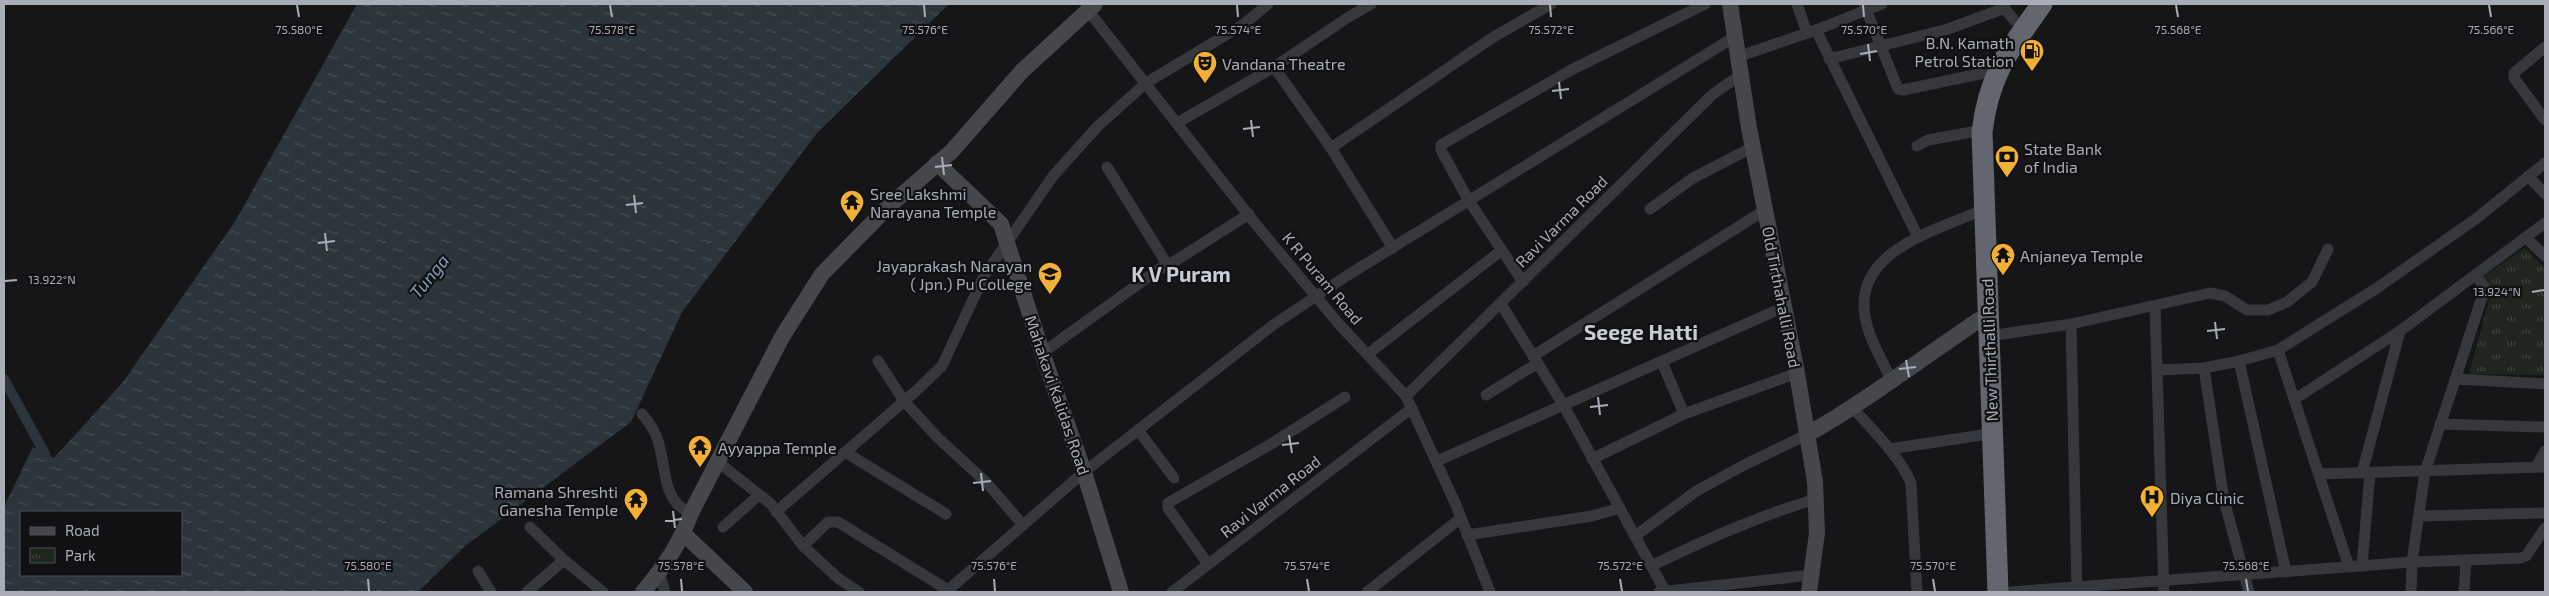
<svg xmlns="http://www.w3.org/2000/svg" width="2549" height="596" font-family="'Exo 2',sans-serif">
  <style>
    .park { fill: url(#park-tufts) }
    .water { fill: url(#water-ripples); fill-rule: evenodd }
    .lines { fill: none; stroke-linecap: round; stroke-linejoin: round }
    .canal { stroke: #2c353c; stroke-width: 10 }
    .street { stroke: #37383d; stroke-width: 11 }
    .secondary { stroke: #45474d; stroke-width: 16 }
    .highway { stroke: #63666e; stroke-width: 21 }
    .ticks { fill: none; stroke: #a8adb8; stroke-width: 2 }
    .labels { text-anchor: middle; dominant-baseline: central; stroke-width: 4.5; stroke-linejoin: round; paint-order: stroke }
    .poi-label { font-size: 16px; fill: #a8adb8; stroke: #111113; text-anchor: start }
    .street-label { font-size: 16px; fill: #a8adb8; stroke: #111113 }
    .water-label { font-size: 18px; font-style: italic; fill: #7f9bb3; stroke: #111113 }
    .district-label { font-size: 21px; font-weight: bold; fill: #c9ccd4; stroke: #111113 }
    .ticks-label { font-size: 12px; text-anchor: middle; fill: #a8adb8; stroke: #111113; stroke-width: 4.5; stroke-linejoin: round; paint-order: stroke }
  </style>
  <defs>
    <pattern id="park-tufts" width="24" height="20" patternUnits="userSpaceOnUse" patternTransform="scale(1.25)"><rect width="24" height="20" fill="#1e261f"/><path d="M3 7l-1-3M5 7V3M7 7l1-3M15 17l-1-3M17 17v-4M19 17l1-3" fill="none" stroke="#3c433d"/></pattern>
    <pattern id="water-ripples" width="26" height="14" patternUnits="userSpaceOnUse" patternTransform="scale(1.25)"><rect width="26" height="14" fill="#2c353c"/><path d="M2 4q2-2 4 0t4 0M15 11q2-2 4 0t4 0" fill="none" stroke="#485056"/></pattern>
  </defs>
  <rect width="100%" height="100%" fill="#161618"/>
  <path class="park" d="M 2525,248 L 2545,269 L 2545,375 L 2469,374 L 2492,290 L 2483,277 Z"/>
  <path class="water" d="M 357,4 L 949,4 L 817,133 L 682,312 L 631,422 L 465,546 L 418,592 L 4,592 L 4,507 L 33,447 L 54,458 L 123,382 L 236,220 ZM 21,512 L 181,512 L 181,575 L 21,575 Z"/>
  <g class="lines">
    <path class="canal" d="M 4,379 L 45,454"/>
    <g class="street">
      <path d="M 1797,4 L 1807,33"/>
      <path d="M 1864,4 L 1898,89 L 1903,90 L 1984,73"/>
      <path d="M 2001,4 L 2014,20"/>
      <path d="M 1087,9 L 1254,222 L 1338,323 L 1406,396 L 1456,505 L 1490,592"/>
      <path d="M 1816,30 L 1918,237"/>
      <path d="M 2545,47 L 2514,73 L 2514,78 L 2545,120"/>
      <path d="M 1740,56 L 1816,30 L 1882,4"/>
      <path d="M 1829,59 L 1948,29 L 2005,8"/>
      <path d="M 1274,67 L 1331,148 L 1393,248"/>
      <path d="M 1177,123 L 1274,67 L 1347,18 L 1371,4"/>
      <path d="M 1917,146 L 1928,140 L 1972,132"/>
      <path d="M 1331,148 L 1492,38 L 1551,4"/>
      <path d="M 2528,176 L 2545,194"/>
      <path d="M 1650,209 L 1693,178 L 1753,147"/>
      <path d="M 2526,238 L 2545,256"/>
      <path d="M 1164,268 L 1249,214"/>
      <path d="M 1523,282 L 1469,201 L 1441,150 L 1441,145 L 1571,70 L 1705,4"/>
      <path d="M 1501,304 L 1564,406 L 1665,591"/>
      <path d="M 2155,306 L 2164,592"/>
      <path d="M 2071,324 L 2077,592"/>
      <path d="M 1989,336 L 2071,324 L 2210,293 L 2225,296 L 2247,310 L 2268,310 L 2287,302 L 2312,282 L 2328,249"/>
      <path d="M 2278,350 L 2349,567"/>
      <path d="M 1042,353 L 1165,265 L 1165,261 L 1107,167"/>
      <path d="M 1368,354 L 1502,250"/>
      <path d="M 1533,356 L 1765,210"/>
      <path d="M 878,361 L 904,401 L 937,437 L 986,482 L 1023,525"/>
      <path d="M 2239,361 L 2278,350 L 2377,288 L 2477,218 L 2545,163"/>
      <path d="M 1662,362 L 1684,414"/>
      <path d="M 2204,368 L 2224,500 L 2249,592"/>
      <path d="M 2157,370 L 2204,368 L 2239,361 L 2286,572"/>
      <path d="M 1891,379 C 1882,360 1868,337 1865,316 C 1854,253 1931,232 1975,213"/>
      <path d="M 2455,379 L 2545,384"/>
      <path d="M 1486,395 L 1538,363"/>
      <path d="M 1406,396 L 1713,94 L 1742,74"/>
      <path d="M 2295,399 L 2400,331 L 2545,223"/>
      <path d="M 1853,408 C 1873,431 1899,455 1911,483 L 1917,592"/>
      <path d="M 642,414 C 649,422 655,431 658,441 C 667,468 661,501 691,513"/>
      <path d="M 2440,424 L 2545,427"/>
      <path d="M 1138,430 L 1174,478"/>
      <path d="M 1889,449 L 1982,435"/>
      <path d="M 845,452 L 946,514"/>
      <path d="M 1592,459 L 1684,414 L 1797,373"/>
      <path d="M 1437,461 L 1784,307"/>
      <path d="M 718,462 L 771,504 L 803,546 L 839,579 L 859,592"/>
      <path d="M 2536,467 L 2545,451"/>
      <path d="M 2362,473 L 2400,331"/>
      <path d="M 2319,474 L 2545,467"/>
      <path d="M 776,512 L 916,391 L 942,366 L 984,276 L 1053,176 L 1098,126 L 1146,83 L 1244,24 L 1268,4"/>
      <path d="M 2419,516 L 2545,513"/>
      <path d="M 530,527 L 564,560 L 603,592"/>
      <path d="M 723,527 L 759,495"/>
      <path d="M 1467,535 L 1592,516 L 1620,508"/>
      <path d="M 1635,536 L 1695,492 L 1742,466 L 1808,434"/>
      <path d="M 803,546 L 828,522 L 838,522 L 948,590"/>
      <path d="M 1208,564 L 1168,508 L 1168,503 L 1271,444 L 1345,397"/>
      <path d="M 1651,566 C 1705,540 1758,516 1816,499"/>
      <path d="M 2362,566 L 2370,473"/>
      <path d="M 478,571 L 491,592"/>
      <path d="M 659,572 L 665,592"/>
      <path d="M 527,592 L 564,560"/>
      <path d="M 946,592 L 1084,472 L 1273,325 L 1348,275 L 1736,36"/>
      <path d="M 1172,592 L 1412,408"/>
      <path d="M 1367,592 L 1461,518"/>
      <path d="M 1659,592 L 1811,575"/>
      <path d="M 2010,592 L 2412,562 L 2521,558 L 2526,556 L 2545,528"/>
      <path d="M 2411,592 L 2412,562 L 2425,472 L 2485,288 L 2476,276"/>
      <path d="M 2464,592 L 2466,561"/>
    </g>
    <g class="secondary">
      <path d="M 1730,4 L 1749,128 L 1797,373 L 1815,482 L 1817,533 L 1809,592"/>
      <path d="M 937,163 L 1001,224 L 1045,361 L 1084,472 L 1121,592"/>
      <path d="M 1808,434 C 1868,400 1922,358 1979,320"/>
      <path d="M 684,534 L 745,592"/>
      <path d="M 643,592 C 664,567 680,544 691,513 L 782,337 L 822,274 L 888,207 L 952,151 L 1022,71 L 1095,4"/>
    </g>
    <path class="highway" d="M 1998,592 L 1982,132 C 1989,74 2009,50 2042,4"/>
  </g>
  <path class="ticks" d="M 297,5 L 299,17M 610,5 L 612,17M 924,5 L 925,17M 1237,5 L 1238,17M 1550,5 L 1551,17M 1863,5 L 1864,17M 2176,5 L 2178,17M 2489,5 L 2491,17M 1868,44 L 1870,61M 1860,54 L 1877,51M 1559,82 L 1561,99M 1552,91 L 1569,89M 1251,120 L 1253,137M 1243,129 L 1260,127M 942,157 L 944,175M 935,167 L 952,165M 634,195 L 636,213M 626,205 L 643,203M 325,233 L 327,251M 318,243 L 335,241M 5,281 L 17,280M 2532,292 L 2544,290M 2215,322 L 2217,339M 2207,331 L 2225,329M 1906,360 L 1909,377M 1899,369 L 1916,367M 1598,397 L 1600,415M 1590,407 L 1608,405M 1289,435 L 1292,453M 1282,445 L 1299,443M 981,473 L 983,491M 973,483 L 991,481M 673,511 L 675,528M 665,521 L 682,519M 368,579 L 369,591M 681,579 L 682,591M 994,579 L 995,591M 1307,579 L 1309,591M 1620,579 L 1622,591M 1933,579 L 1935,591M 2246,579 L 2248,591"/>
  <defs>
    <symbol id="fuel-pin" viewBox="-11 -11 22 30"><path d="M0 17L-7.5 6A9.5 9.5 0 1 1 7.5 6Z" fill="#f2b134" stroke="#111113"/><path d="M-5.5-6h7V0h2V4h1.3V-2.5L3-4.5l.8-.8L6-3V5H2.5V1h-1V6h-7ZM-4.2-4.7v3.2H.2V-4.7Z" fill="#111"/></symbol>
    <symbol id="theatre-pin" viewBox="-11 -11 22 30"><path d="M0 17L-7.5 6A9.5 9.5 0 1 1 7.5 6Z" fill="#f2b134" stroke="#111113"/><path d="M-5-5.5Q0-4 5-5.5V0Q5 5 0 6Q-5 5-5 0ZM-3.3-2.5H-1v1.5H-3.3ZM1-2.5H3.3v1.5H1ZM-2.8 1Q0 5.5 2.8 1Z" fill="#111"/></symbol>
    <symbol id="bank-pin" viewBox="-11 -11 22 30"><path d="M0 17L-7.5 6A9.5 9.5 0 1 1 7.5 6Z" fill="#f2b134" stroke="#111113"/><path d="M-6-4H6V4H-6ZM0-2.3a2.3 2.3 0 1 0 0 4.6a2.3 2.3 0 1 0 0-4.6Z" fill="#111"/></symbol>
    <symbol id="temple-pin" viewBox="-11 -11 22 30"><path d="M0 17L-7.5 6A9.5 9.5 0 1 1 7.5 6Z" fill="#f2b134" stroke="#111113"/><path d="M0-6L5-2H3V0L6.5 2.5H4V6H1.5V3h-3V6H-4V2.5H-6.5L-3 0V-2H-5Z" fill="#111"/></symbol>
    <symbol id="university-pin" viewBox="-11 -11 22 30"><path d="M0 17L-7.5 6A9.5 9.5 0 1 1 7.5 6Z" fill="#f2b134" stroke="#111113"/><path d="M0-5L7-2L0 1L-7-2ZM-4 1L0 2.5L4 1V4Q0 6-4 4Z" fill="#111"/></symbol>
    <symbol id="hospital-pin" viewBox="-11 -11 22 30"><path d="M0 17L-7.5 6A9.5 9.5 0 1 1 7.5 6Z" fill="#f2b134" stroke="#111113"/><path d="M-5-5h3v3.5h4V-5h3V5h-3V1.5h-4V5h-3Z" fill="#111"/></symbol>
  </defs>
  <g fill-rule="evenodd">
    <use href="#fuel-pin" x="2018" y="37" width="28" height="38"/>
    <use href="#theatre-pin" x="1191" y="49" width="28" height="38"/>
    <use href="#bank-pin" x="1993" y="143" width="28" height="38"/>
    <use href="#temple-pin" x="838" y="188" width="28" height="38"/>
    <use href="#temple-pin" x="1989" y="241" width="28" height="38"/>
    <use href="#university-pin" x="1036" y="260" width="28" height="38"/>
    <use href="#temple-pin" x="686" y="433" width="28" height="38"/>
    <use href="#hospital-pin" x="2138" y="483" width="28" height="38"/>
    <use href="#temple-pin" x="622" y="486" width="28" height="38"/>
  </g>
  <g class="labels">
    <g class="poi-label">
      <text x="2014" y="42" text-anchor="end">B.N. Kamath<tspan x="2014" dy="18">Petrol Station</tspan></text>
      <text x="1222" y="63">Vandana Theatre</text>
      <text x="2024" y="148">State Bank<tspan x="2024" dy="18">of India</tspan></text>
      <text x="870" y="193">Sree Lakshmi<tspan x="870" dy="18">Narayana Temple</tspan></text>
      <text x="2020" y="255">Anjaneya Temple</text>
      <text x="1032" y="265" text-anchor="end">Jayaprakash Narayan<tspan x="1032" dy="18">( Jpn.) Pu College</tspan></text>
      <text x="718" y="447">Ayyappa Temple</text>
      <text x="618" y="491" text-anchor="end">Ramana Shreshti<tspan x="618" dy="18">Ganesha Temple</tspan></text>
      <text x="2170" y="497">Diya Clinic</text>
    </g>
    <g class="street-label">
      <text transform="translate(1561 221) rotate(-45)">Ravi Varma Road</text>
      <text transform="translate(1323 278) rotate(50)">K R Puram Road</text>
      <text transform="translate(1782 297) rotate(79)">Old Tirthahalli Road</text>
      <text transform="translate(1989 350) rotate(-92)">New Thirthalli Road</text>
      <text transform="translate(1058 395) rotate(71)">Mahakavi Kalidas Road</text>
      <text transform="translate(1270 496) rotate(-38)">Ravi Varma Road</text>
    </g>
    <g class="water-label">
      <text transform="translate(429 276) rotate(-51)">Tunga</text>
    </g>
    <g class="district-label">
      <text x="1181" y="273">K V Puram</text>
      <text x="1641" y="331">Seege Hatti</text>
    </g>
  </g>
  <g class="ticks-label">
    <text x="299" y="34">75.580°E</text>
    <text x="612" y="34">75.578°E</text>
    <text x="925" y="34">75.576°E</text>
    <text x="1238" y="34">75.574°E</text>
    <text x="1551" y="34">75.572°E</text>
    <text x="1864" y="34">75.570°E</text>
    <text x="2178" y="34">75.568°E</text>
    <text x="2491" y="34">75.566°E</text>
    <text x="52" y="284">13.922°N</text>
    <text x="2497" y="296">13.924°N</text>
    <text x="368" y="570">75.580°E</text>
    <text x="681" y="570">75.578°E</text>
    <text x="994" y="570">75.576°E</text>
    <text x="1307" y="570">75.574°E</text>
    <text x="1620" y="570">75.572°E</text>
    <text x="1933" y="570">75.570°E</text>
    <text x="2246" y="570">75.568°E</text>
  </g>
  <rect width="2549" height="596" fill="none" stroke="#a8adb8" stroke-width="10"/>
  <rect x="20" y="511" width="162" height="65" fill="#111113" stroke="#4d4f55"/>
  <rect x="30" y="527" width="25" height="8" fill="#45474d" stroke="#4d4f55"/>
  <text x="65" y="536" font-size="15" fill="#a8adb8">Road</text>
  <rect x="30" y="548" width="25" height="15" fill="url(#park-tufts)" stroke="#4d4f55"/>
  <text x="65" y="561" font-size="15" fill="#a8adb8">Park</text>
</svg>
